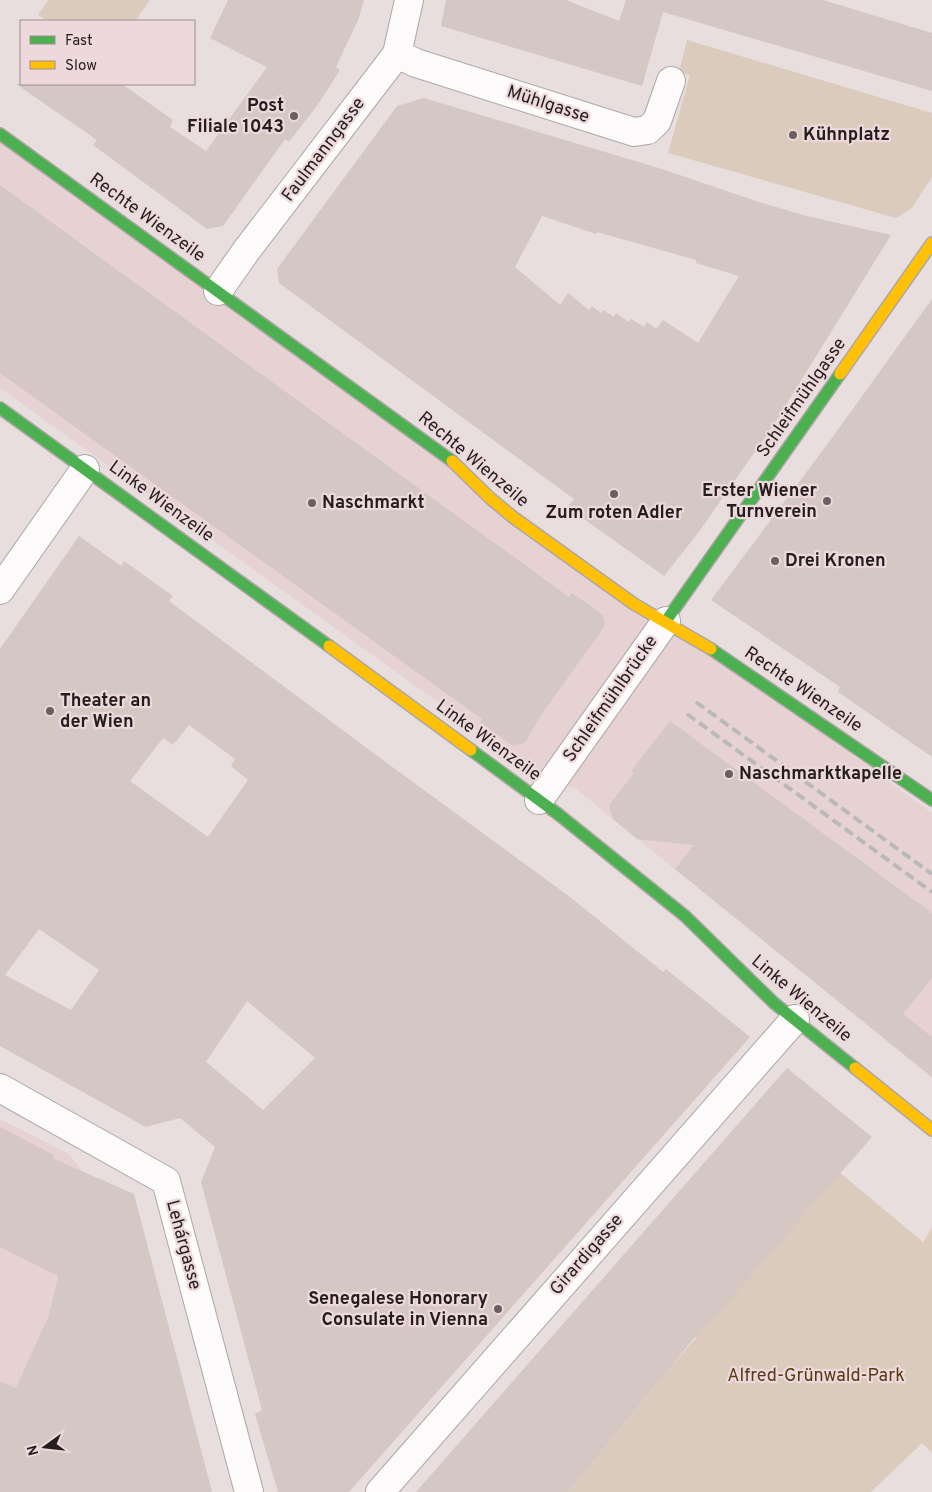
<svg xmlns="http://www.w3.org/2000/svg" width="932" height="1492" font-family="Overpass,sans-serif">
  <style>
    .built { fill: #e6d2d3 }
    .green { fill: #dbcbbc }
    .building { fill: #d4c7c4; fill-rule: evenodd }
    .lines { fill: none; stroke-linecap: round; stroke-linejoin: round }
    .street-casing { stroke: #aea6a7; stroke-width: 30 }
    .fast-casing { stroke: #aea6a7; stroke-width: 14 }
    .slow-casing { stroke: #aea6a7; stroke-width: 14 }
    .street { stroke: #fcfafa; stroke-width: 28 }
    .fast { stroke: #4caf50; stroke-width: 11 }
    .slow { stroke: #ffc107; stroke-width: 11 }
    .rail { stroke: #bbb8b9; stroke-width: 4; stroke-dasharray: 10 5; stroke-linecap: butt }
    .poi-dot { fill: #696161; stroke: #edd9db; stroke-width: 2 }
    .labels { text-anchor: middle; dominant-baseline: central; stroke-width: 4.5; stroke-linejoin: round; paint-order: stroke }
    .street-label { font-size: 18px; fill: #241d1e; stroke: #edd9db }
    .poi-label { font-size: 18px; font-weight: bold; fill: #241d1e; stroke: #edd9db; text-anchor: start }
    .park-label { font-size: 18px; fill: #553a13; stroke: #edd9db }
  </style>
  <rect width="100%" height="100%" fill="#e8dede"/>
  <g class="built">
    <path d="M 0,133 L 932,813 L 932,1078 L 576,789 L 544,778 L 0,388 Z"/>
    <path d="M 0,1119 L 69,1154 L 82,1171 L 49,1315 L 32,1356 L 0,1422 Z"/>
  </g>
  <g class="green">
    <path d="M 48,0 L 150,0 L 135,21 L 48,21 L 38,15 Z"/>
    <path d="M 687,40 L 932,113 L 932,177 L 911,209 L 896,218 L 668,153 L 690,75 L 679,72 Z"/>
    <path d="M 840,1173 L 923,1242 L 932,1228 L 932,1453 L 922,1443 L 871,1492 L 569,1492 L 670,1368 Z"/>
  </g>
  <g class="building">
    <path d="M 228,0 L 364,0 L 358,20 L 336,67 L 340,70 L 319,103 L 289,142 L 285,139 L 223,226 L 207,229 L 93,145 L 97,140 L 16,84 L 122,84 L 173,120 L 170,127 L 206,151 L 267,67 L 210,38 Z"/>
    <path d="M 446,0 L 566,0 L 619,21 L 626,0 L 823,0 L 932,33 L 932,91 L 663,12 L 642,86 L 441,26 Z"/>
    <path d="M 424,98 L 662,169 L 756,201 L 803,215 L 891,235 L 773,426 L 698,533 L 664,576 L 567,507 L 574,499 L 279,283 L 277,269 L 397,106 ZM 542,216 L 596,234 L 597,232 L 696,260 L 696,263 L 739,276 L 698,343 L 663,320 L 656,329 L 647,322 L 644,327 L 631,319 L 629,322 L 616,313 L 614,317 L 603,310 L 601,313 L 592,306 L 589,310 L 568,293 L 560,305 L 515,267 Z"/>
    <path d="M 0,185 L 569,597 L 572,593 L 603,615 L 605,626 L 541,715 L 525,743 L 513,746 L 480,722 L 482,719 L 0,373 Z"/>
    <path d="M 932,299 L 932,757 L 838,692 L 840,687 L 711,600 L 829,442 Z"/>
    <path d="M 79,536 L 121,566 L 124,561 L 173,596 L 169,601 L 391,766 L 570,897 L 663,972 L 666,969 L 750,1037 L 349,1492 L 278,1492 L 255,1414 L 262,1410 L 201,1182 L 215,1147 L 180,1118 L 146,1127 L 0,1046 L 0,649 ZM 189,725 L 235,759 L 231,766 L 248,780 L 208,837 L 130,781 L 163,738 L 173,745 ZM 39,929 L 99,970 L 71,1010 L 5,975 ZM 247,1001 L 315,1058 L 263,1110 L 206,1062 Z"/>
    <path d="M 670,721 L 932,913 L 932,978 L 903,1014 L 932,1037 L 932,1077 L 675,869 L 694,845 L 637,839 L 613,819 L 609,805 L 634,773 L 631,771 Z"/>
    <path d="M 787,1068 L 872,1137 L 697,1338 L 695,1337 L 569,1492 L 416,1492 Z"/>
    <path d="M 0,1127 L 54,1155 L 52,1158 L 134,1194 L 212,1492 L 0,1492 L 0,1381 L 16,1388 L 49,1315 L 58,1276 L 0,1247 Z"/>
  </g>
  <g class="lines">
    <defs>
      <g id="street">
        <path d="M 397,54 L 416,63 L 634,132 L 648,130 L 657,121 L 671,81"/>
        <path d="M 218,291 L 246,251 L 397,54 L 409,0"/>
        <path d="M 0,590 L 85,469"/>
        <path d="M 539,800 L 666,621"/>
        <path d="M 0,1088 L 166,1181 L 249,1492"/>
        <path d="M 380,1492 L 795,1019"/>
      </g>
      <g id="fast">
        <path d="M 0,134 L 452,461"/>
        <path d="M 0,408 L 329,646"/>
        <path d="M 666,621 L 840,374"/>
        <path d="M 711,649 L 932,800"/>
        <path d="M 471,750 L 558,814 L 685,916 L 774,1003 L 855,1068"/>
      </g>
      <g id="slow">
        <path d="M 840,374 L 932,243"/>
        <path d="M 452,461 L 491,499 L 514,518 L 634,604 L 711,649"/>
        <path d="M 329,646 L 471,750"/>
        <path d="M 855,1068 L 932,1130"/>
      </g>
    </defs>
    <use href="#street" class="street-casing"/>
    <use href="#fast" class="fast-casing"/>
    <use href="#slow" class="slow-casing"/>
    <use href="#street" class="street"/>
    <use href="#fast" class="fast"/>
    <use href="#slow" class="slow"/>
    <g class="rail">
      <path d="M 696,702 L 932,874"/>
      <path d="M 687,714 L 932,892"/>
    </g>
  </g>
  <g class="poi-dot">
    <circle cx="294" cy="116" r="5"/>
    <circle cx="793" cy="135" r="5"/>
    <circle cx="614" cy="494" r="5"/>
    <circle cx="827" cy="501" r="5"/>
    <circle cx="312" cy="503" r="5"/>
    <circle cx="775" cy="561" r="5"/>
    <circle cx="50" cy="711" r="5"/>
    <circle cx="729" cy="774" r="5"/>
    <circle cx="498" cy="1309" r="5"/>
  </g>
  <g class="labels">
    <g class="street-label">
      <text transform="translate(548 105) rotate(18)">Mühlgasse</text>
      <text transform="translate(324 150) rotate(-53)">Faulmanngasse</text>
      <text transform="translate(147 218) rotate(36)">Rechte Wienzeile</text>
      <text transform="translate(802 398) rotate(-55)">Schleifmühlgasse</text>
      <text transform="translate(473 460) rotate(40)">Rechte Wienzeile</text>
      <text transform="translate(161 502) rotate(36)">Linke Wienzeile</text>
      <text transform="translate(803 690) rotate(34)">Rechte Wienzeile</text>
      <text transform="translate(611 699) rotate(-55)">Schleifmühlbrücke</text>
      <text transform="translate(488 741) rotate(36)">Linke Wienzeile</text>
      <text transform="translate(801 999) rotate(40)">Linke Wienzeile</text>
      <text transform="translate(183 1245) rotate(75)">Lehárgasse</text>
      <text transform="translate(587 1255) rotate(-49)">Girardigasse</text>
    </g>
    <g class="poi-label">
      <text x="284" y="106" text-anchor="end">Post<tspan x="284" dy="21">Filiale 1043</tspan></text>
      <text x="803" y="135">Kühnplatz</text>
      <text x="817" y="491" text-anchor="end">Erster Wiener<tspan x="817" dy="21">Turnverein</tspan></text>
      <text x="322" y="503">Naschmarkt</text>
      <text x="614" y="513" text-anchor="middle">Zum roten Adler</text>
      <text x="785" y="561">Drei Kronen</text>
      <text x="60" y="701">Theater an<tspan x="60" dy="21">der Wien</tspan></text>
      <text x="739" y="774">Naschmarktkapelle</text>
      <text x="488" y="1299" text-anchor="end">Senegalese Honorary<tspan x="488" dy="21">Consulate in Vienna</tspan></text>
    </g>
    <g class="park-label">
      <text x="816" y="1376">Alfred-Grünwald-Park</text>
    </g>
  </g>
  <rect x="20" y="20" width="175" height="65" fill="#edd9db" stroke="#9d8e8f"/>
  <rect x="30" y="36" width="25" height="8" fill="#4caf50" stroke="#9d8e8f"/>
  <text x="65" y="45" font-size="15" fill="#241d1e">Fast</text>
  <rect x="30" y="61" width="25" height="8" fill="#ffc107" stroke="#9d8e8f"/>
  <text x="65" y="70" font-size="15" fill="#241d1e">Slow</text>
  <g transform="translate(45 1447) rotate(255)" stroke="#edd9db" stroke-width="4" paint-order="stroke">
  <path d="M0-4L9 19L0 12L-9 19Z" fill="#241d1e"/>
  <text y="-8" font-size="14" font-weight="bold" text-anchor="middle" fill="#241d1e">N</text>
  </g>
</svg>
